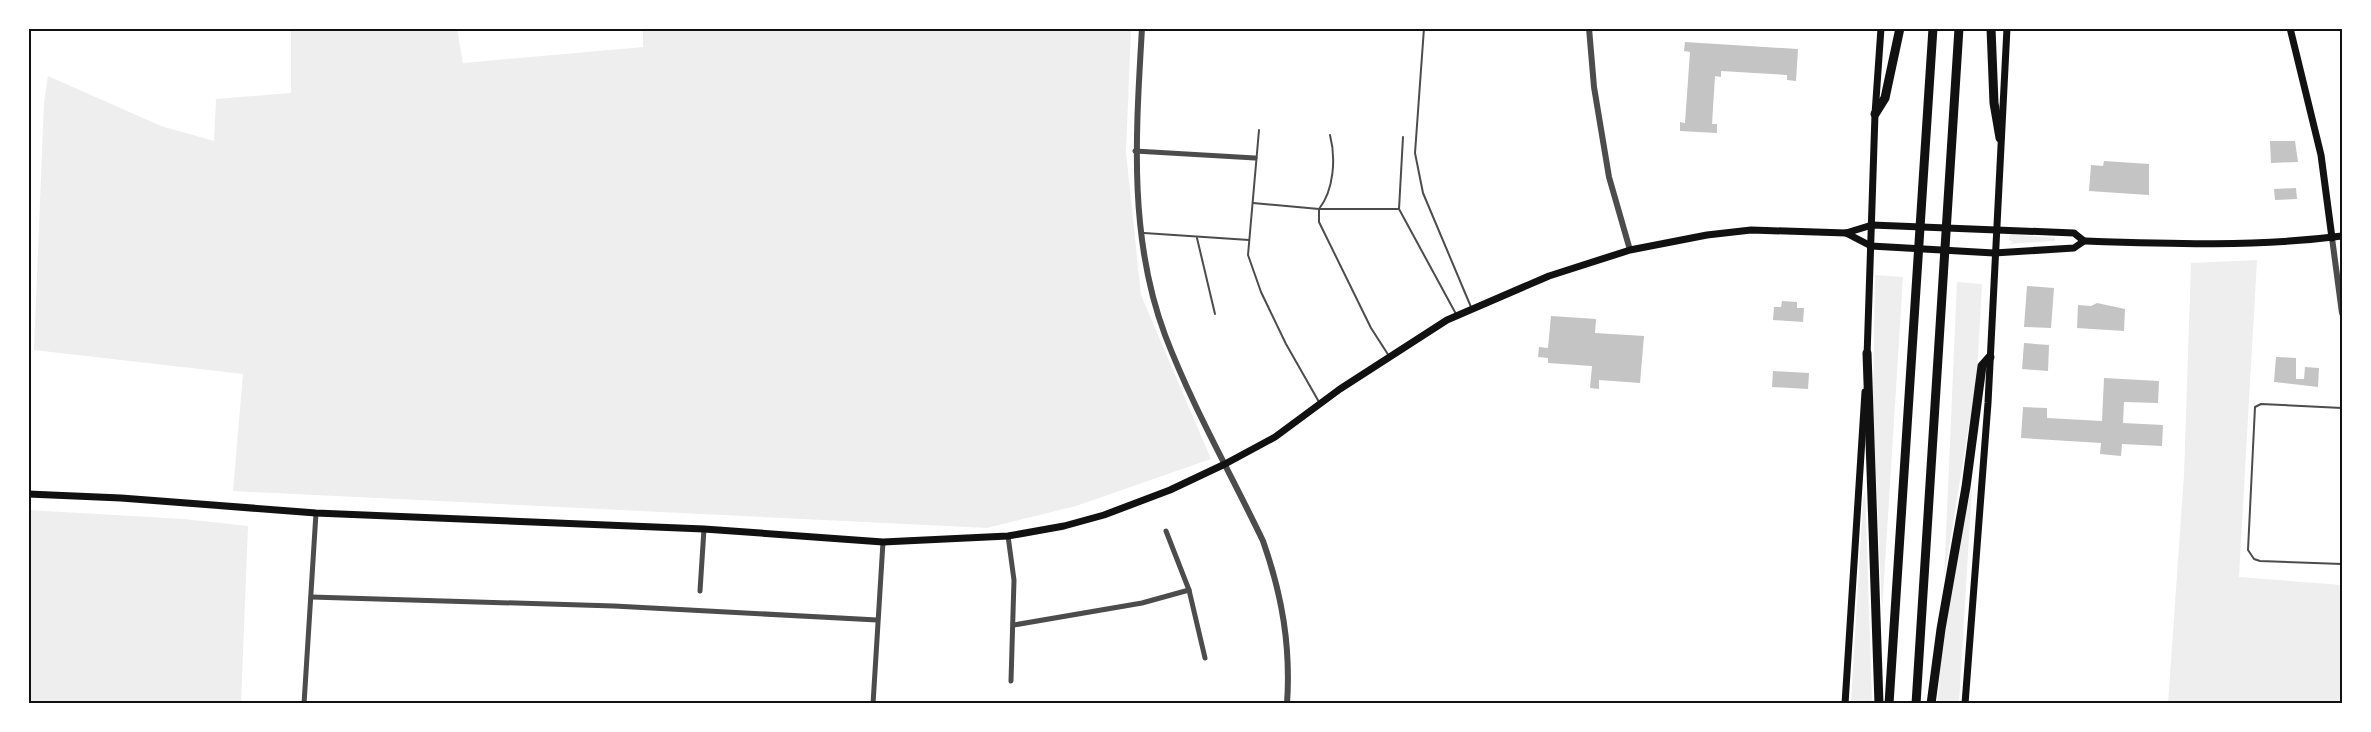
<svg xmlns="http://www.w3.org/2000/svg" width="2371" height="732" font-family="'Fira Sans Condensed',sans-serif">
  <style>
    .green { fill: #eee }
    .building { fill: #c4c4c4 }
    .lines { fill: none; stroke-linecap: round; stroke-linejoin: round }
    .service { stroke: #4c4c4c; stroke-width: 2 }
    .minor { stroke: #4c4c4c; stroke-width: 5 }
    .tertiary { stroke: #4c4c4c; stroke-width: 6 }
    .secondary { stroke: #111; stroke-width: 7 }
    .motorway { stroke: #111; stroke-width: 9 }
    .neatline { fill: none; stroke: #111; stroke-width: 2 }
  </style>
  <rect width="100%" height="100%" fill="#fff"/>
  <g class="green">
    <path d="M 291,29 L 457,29 L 463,63 L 643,47 L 643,29 L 1131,29 L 1126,152 L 1141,295 L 1211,459 L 1076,506 L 987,528 L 233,491 L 243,374 L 34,350 L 44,102 L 48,76 L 161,126 L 214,141 L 216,99 L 291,93 Z"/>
    <path d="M 2010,234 L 2055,238 L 2055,241 L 2009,244 L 2013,242 L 2009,240 Z"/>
    <path d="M 2257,260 L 2239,577 L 2342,585 L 2342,703 L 2168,703 L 2184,475 L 2191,263 Z"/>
    <path d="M 1875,275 L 1903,277 L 1882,612 L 1873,401 Z"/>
    <path d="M 1957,282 L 1982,284 L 1977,375 L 1944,579 Z"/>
    <path d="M 1972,488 L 1959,703 L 1937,704 L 1943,640 L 1967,507 Z"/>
    <path d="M 1865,490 L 1872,703 L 1851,704 L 1863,500 Z"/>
    <path d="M 28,510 L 184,519 L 248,526 L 241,703 L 29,703 Z"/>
  </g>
  <g class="building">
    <path d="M 1685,42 L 1798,49 L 1796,81 L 1787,80 L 1787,75 L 1721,71 L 1721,77 L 1715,76 L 1712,124 L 1717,124 L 1717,133 L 1680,131 L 1680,122 L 1685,123 L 1690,52 L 1684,51 Z"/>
    <path d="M 2270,141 L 2295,141 L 2298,162 L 2271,163 Z"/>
    <path d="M 2104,161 L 2149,164 L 2149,195 L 2089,191 L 2091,165 L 2103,166 Z"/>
    <path d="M 2296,188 L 2297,199 L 2275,200 L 2274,189 Z"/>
    <path d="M 2027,286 L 2054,288 L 2051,328 L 2024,327 Z"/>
    <path d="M 1782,301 L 1797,302 L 1797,308 L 1804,308 L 1803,322 L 1773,320 L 1774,307 L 1781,307 Z"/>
    <path d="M 2097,303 L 2125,309 L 2124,331 L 2077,328 L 2078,305 L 2091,306 Z"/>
    <path d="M 1551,316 L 1596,319 L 1595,333 L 1644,336 L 1640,383 L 1599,380 L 1599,389 L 1590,388 L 1592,366 L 1548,363 L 1548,358 L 1538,357 L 1539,347 L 1548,348 Z"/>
    <path d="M 2024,343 L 2049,345 L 2048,371 L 2022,369 Z"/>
    <path d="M 2276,357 L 2296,358 L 2296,379 L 2304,379 L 2305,367 L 2319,368 L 2318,387 L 2274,382 Z"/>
    <path d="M 1773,371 L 1809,373 L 1808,389 L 1772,387 Z"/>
    <path d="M 2104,378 L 2159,381 L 2158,403 L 2124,402 L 2123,423 L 2163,425 L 2162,446 L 2122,444 L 2121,456 L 2100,454 L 2101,443 L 2021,438 L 2023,407 L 2047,408 L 2047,418 L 2102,421 Z"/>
  </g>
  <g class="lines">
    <g class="service">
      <path d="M 1424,28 L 1415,153 L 1423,193 L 1471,307"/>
      <path d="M 1259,130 L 1248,255 L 1261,292 L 1286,344 L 1319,402"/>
      <path d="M 1330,135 C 1336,158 1334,190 1319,209 L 1319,222 L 1371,328 L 1389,356"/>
      <path d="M 1403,137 L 1399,209 L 1456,314"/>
      <path d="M 1253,203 L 1319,209 L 1399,209"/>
      <path d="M 1144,233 L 1249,240"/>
      <path d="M 1197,238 L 1215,314"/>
      <path d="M 2342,408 L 2261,404 L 2255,407 L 2248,550 L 2254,559 L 2260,561 L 2342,564"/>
    </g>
    <g class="minor">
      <path d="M 1135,151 L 1255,158"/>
      <path d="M 1166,531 L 1189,590 L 1205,658"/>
      <path d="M 1008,536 L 1014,580 L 1011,681"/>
      <path d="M 700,591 L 704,529"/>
      <path d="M 311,597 L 614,606 L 877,620"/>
      <path d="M 1014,625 L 1142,603 L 1189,590"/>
      <path d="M 304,704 L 316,513"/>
      <path d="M 873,704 L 883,542"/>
    </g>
    <g class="tertiary">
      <path d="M 1142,28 C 1136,132 1128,236 1165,335 C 1192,406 1230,472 1263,541 C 1282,595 1291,646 1287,704"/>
      <path d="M 1589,28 L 1594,87 L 1609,177 L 1630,250"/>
      <path d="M 2332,238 L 2342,313"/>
    </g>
    <g class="secondary">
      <path d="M 2290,28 L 2321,155 L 2332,238"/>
      <path d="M 1846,233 L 1871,246 L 1994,253 L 2074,248 L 2084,241"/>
      <path d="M 1867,357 L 1875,114 L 1881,28"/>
      <path d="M 28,494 L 121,498 L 316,513 L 704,529 L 883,542 L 1008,536 L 1064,526 L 1104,515 L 1170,490 L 1225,464 L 1275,437 L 1340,389 L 1447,320 L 1549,276 L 1630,250 L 1707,235 L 1751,230 L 1846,233 L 1872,225 L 2074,233 L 2084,241 C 2171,244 2256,247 2342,236"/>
      <path d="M 1845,704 L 1865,392"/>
      <path d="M 1965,704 L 1988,403 L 2007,28"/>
    </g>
    <g class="motorway">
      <path d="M 1991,28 L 1994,103 L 2000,138"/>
      <path d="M 1875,114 L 1885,98 L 1900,28"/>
      <path d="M 1867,353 L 1879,704"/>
      <path d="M 1889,704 L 1933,28"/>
      <path d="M 1916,704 L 1959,28"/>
      <path d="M 1931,704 L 1941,629 L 1966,487 L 1982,366 L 1990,357"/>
    </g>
  </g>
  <rect width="2371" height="732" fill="none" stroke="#ffffff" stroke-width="60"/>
  <rect x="30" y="30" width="2311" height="672" class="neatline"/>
</svg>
